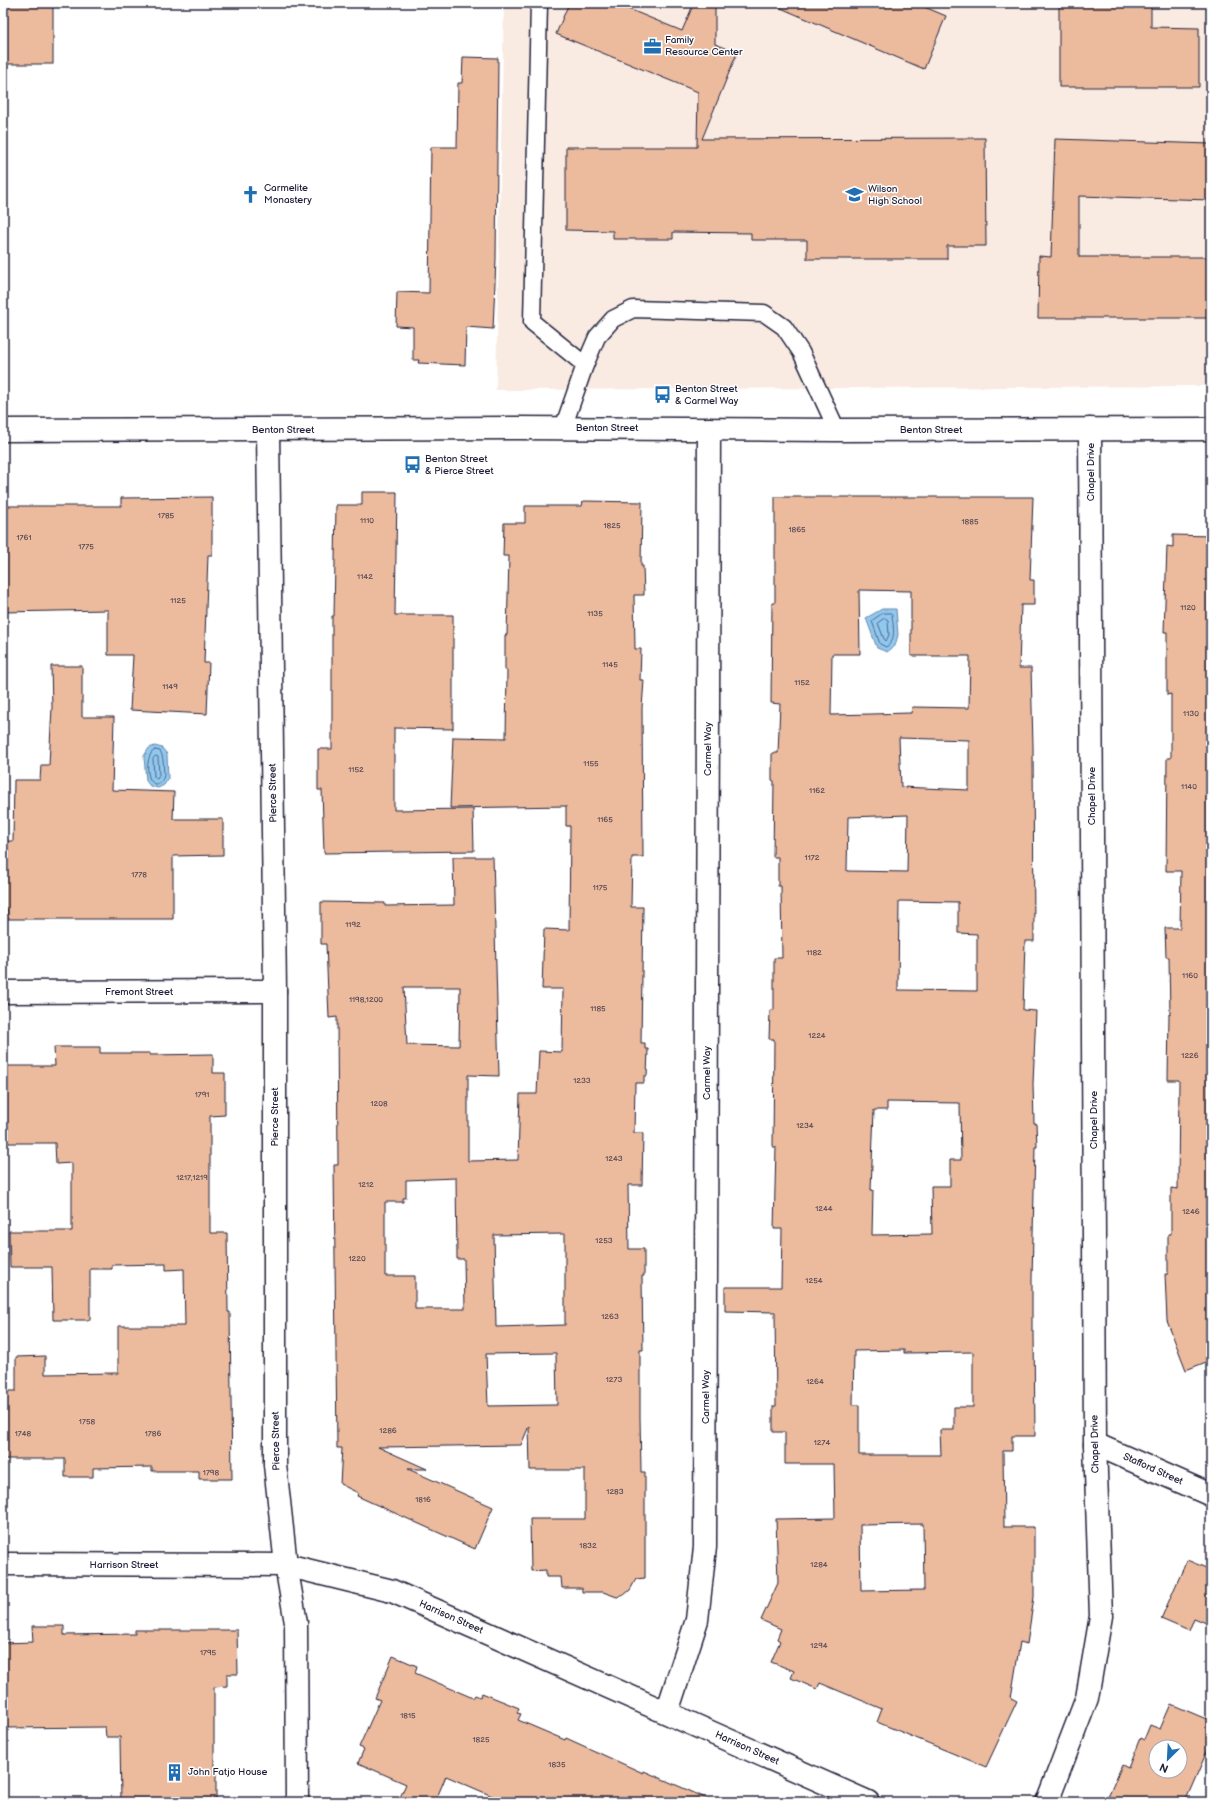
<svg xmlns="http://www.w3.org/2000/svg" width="1214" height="1805" font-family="'Balsamiq Sans',sans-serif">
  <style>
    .built { fill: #f9eae2 }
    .water { fill: #91c8ef; stroke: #6586a7 }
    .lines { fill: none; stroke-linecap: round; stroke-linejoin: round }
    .shore { stroke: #4e6483; stroke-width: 1 }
    .building { fill: #ecba9d; stroke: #22223b; fill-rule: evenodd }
    .service-casing { stroke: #22223b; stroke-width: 19 }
    .minor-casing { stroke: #22223b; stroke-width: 25 }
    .secondary-casing { stroke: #22223b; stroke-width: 25 }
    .service { stroke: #fff; stroke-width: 16 }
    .minor { stroke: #fff; stroke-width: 22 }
    .secondary { stroke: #fff; stroke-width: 22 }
    .labels { text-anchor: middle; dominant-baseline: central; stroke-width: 3; stroke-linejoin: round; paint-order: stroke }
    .number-label { font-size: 8px; fill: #544854 }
    .poi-label { font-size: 10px; fill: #22223b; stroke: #fff; text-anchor: start }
    .street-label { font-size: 10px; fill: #22223b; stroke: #fff }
  </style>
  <rect width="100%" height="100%" fill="#fff"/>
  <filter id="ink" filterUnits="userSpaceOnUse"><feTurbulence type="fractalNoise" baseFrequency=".025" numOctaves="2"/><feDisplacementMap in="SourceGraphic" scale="8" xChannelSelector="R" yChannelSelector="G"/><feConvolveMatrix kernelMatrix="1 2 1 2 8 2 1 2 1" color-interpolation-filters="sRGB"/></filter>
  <g filter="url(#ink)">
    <path class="built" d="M 504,3 L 1211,3 L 1211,386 L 496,390 Z"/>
    <g class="water">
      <path d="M 882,609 L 896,609 L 898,635 L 895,646 L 887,652 L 877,648 L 866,618 Z"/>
      <path d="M 155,746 L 162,748 L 167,754 L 168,779 L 164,785 L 158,788 L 150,786 L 146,781 L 144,756 L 149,748 Z"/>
    </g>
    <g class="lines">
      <g class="shore">
        <path d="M 883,613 L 891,613 L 892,615 C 893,626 897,640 886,647 L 880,644 L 872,621 Z"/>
        <path d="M 885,618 L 888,620 L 889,635 L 886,641 L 884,639 L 878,623 Z"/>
        <path d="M 155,750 L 160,751 C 164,757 163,765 164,773 C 164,780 158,789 151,781 C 146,775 146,753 155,750 Z"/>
        <path d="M 156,756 L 158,757 L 159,776 L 157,779 L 154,777 L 153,759 Z"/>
      </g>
    </g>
    <g class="building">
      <rect x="3" y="3" width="50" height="61"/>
      <path d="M 569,3 L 614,3 L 682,31 L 694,3 L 715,3 L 715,44 L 737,53 L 702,139 L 985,138 L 986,246 L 947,246 L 947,259 L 807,259 L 807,240 L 751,240 L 751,233 L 673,232 L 673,239 L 613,239 L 613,231 L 566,230 L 566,147 L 697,147 L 698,92 L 556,34 Z"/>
      <path d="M 769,3 L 915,3 L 946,16 L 924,69 Z"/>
      <path d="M 1059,3 L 1151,3 L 1151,27 L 1199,28 L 1199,87 L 1059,87 Z"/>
      <path d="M 463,57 L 498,58 L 496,259 L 493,329 L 466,327 L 465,365 L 418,363 L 419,360 L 413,360 L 413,327 L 396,326 L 397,292 L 429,293 L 431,147 L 457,147 L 458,83 L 462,83 Z"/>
      <path d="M 1055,139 L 1211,144 L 1211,200 L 1079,196 L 1079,257 L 1211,257 L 1211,318 L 1038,318 L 1039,256 L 1051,257 Z"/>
      <path d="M 362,492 L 397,492 L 395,615 L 453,615 L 453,729 L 394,728 L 394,810 L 473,809 L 474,851 L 324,853 L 322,790 L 318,790 L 318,749 L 332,749 L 332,616 L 334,616 L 336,505 L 362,505 Z"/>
      <path d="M 212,497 L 212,555 L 208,555 L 204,663 L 209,663 L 207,714 L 130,710 L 133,655 L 108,655 L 108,610 L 3,612 L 3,506 L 121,506 L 121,498 Z"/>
      <path d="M 775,497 L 1033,497 L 1030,580 L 1034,580 L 1034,605 L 1021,605 L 1019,668 L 1031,668 L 1033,746 L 1034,941 L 1025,941 L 1023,1010 L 1036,1011 L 1033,1084 L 1034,1123 L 1036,1123 L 1037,1147 L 1035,1147 L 1032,1279 L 1032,1332 L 1034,1332 L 1035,1436 L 1012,1436 L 1012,1451 L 1003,1451 L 1004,1527 L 1034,1527 L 1034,1597 L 1027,1644 L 1020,1642 L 1011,1698 L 1017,1701 L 986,1767 L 877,1722 L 882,1709 L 820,1683 L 817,1689 L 791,1678 L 794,1671 L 771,1662 L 780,1641 L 777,1639 L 781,1629 L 761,1620 L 778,1583 L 776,1519 L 835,1518 L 834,1464 L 785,1464 L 785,1432 L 773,1432 L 773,1406 L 776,1406 L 775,1312 L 725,1311 L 725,1287 L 781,1287 L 782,1229 L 774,1229 L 776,1147 L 773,1147 L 774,1039 L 769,1039 L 770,1010 L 774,1010 L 774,958 L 782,958 L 781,886 L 778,886 L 778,857 L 773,857 L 774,781 L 772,780 L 772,753 L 778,753 L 780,704 L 771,703 L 772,603 L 775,603 ZM 859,590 L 911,591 L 911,656 L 970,656 L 969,708 L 912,707 L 911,713 L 831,715 L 832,654 L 860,654 ZM 899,738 L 969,740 L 969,790 L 901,787 ZM 908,815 L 907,872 L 847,871 L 848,817 ZM 899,901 L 958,902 L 958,933 L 977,934 L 977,991 L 898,990 ZM 887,1102 L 960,1103 L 961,1160 L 950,1160 L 950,1186 L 931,1186 L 932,1234 L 872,1235 L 873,1190 L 871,1190 L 874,1110 L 887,1110 ZM 904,1350 L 904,1353 L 973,1352 L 973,1407 L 954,1407 L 954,1430 L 940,1430 L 941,1455 L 859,1455 L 859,1405 L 853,1405 L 854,1351 ZM 923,1524 L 924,1590 L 861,1591 L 860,1525 Z"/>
      <path d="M 583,501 L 642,502 L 641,566 L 643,566 L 644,595 L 634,595 L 635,649 L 641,649 L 640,680 L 644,680 L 642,708 L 643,857 L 632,857 L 631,907 L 643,907 L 641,1043 L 645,1043 L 645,1049 L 648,1049 L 647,1076 L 644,1076 L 644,1083 L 635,1083 L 634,1133 L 643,1133 L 642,1185 L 628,1185 L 629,1249 L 644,1249 L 644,1276 L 642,1276 L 643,1350 L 640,1350 L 640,1417 L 641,1472 L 645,1472 L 645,1578 L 636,1579 L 630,1590 L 624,1595 L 617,1597 L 603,1592 L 582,1592 L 582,1588 L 562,1588 L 561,1577 L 546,1577 L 546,1570 L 531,1571 L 530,1519 L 585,1519 L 585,1470 L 530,1470 L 529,1426 L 521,1445 L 378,1447 L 427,1469 L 408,1469 L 493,1507 L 475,1549 L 357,1496 L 358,1493 L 340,1484 L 342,1448 L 337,1448 L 334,1165 L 338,1165 L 337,1017 L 329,1018 L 326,944 L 321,944 L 321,902 L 385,903 L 385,906 L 454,905 L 453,857 L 493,857 L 499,1076 L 468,1075 L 468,1161 L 518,1160 L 520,1094 L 537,1094 L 539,1051 L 562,1052 L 563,989 L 542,989 L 544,929 L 569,930 L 570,826 L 566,826 L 566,806 L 450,808 L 453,737 L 506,738 L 507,670 L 505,670 L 505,635 L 507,635 L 509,556 L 503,556 L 504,523 L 525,523 L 525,506 L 582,506 ZM 404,987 L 460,987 L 459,1046 L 407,1045 ZM 456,1178 L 457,1259 L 464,1259 L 465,1309 L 415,1309 L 415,1276 L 385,1276 L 385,1202 L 403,1202 L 403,1198 L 406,1198 L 406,1180 ZM 565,1234 L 565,1325 L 496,1327 L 494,1235 ZM 556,1353 L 557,1405 L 488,1406 L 486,1354 Z"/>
      <path d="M 1173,535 L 1211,536 L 1211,1360 L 1186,1370 L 1167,1321 L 1165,1274 L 1168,1274 L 1168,1234 L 1171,1234 L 1171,1188 L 1178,1189 L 1179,1080 L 1168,1080 L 1169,1014 L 1170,1015 L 1169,957 L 1166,957 L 1165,928 L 1180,928 L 1181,871 L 1166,871 L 1167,758 L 1171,758 L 1171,694 L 1167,695 L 1167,632 L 1164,632 L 1167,546 L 1173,547 Z"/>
      <path d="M 51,666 L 82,666 L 82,717 L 114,717 L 112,790 L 174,792 L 173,819 L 223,819 L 223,855 L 173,856 L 173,919 L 7,919 L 7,909 L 3,909 L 3,841 L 13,841 L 14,780 L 40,780 L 41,765 L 49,765 L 52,707 Z"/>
      <path d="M 54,1047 L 100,1047 L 100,1053 L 150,1053 L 150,1055 L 213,1054 L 213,1073 L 225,1073 L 225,1115 L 210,1116 L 210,1233 L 227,1233 L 228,1312 L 230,1312 L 232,1479 L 199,1479 L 199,1471 L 152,1471 L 152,1467 L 93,1468 L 93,1477 L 65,1477 L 65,1459 L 3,1459 L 3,1391 L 16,1391 L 16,1357 L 45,1356 L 45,1374 L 118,1373 L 118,1326 L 185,1326 L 184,1269 L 166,1270 L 166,1264 L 112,1265 L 112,1269 L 90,1269 L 90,1320 L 53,1320 L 52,1267 L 10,1267 L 9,1231 L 72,1231 L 72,1163 L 56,1164 L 55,1143 L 3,1143 L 3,1066 L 55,1066 Z"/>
      <path d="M 1187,1560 L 1211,1570 L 1211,1625 L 1194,1618 L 1189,1631 L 1161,1619 Z"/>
      <path d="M 32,1626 L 64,1626 L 64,1635 L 135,1634 L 135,1630 L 237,1630 L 238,1674 L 227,1674 L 227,1686 L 214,1687 L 214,1768 L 216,1768 L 216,1802 L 121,1802 L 120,1737 L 106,1737 L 105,1727 L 3,1728 L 3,1643 L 33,1642 Z"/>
      <path d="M 393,1656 L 417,1666 L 415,1673 L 473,1698 L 475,1695 L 480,1697 L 482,1693 L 519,1708 L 517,1713 L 521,1714 L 518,1720 L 565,1740 L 566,1738 L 643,1773 L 644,1771 L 715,1802 L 506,1802 L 446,1776 L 435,1802 L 398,1802 L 406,1784 L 358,1763 L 364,1749 L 359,1747 L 380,1700 L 375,1698 Z"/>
      <path d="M 1171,1704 L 1211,1721 L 1211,1742 L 1185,1802 L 1106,1802 L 1122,1765 L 1128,1768 L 1140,1738 L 1144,1740 L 1150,1725 L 1160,1729 ZM 1156,1747 L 1180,1747 L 1180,1771 L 1156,1771 Z"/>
    </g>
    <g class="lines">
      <defs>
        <g id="service">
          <path d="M 539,3 L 532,322 L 585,365"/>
          <path d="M 563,428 L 585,365 L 597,337 L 613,319 L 633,309 L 764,313 L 784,327 L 801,352 L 837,430"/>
        </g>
        <g id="minor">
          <path d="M 268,430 L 275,991 L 275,1465 L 286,1565 L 296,1623 L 297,1802"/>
          <path d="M 3,992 L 275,991"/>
          <path d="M 1095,1444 L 1211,1495"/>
          <path d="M 3,1564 L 286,1565 L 392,1591 L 868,1802"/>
          <path d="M 667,1712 L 697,1620 L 705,1547 L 709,429"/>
          <path d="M 1047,1802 L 1087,1698 L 1101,1616 L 1095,1444 L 1090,429"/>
        </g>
        <path id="secondary" d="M 3,430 L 517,428 L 837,430 L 1211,429"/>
      </defs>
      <use href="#service" class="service-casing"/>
      <use href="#minor" class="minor-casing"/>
      <use href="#secondary" class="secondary-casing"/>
      <use href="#service" class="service"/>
      <use href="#minor" class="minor"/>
      <use href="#secondary" class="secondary"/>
    </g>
  </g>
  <defs>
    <symbol id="office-bare" viewBox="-9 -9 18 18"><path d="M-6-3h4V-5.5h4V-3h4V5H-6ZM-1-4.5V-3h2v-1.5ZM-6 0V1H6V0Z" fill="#1f6fb2" stroke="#fff" stroke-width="2.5" paint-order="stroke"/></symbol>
    <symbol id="church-bare" viewBox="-9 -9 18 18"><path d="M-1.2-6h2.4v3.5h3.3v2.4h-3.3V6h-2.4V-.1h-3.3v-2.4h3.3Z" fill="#1f6fb2" stroke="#fff" stroke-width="2.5" paint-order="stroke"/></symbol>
    <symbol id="school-bare" viewBox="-9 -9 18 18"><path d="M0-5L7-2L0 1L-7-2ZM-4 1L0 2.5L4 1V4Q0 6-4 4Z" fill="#1f6fb2" stroke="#fff" stroke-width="2.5" paint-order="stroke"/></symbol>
    <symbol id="bus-bare" viewBox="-9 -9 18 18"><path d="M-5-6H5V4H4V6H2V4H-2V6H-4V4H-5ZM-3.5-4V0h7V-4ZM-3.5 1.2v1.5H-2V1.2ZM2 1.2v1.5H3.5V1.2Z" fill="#1f6fb2" stroke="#fff" stroke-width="2.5" paint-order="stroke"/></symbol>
    <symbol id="building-bare" viewBox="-9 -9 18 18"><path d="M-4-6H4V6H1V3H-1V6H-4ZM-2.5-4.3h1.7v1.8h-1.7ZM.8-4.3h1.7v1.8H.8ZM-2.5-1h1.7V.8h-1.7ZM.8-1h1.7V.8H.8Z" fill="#1f6fb2" stroke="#fff" stroke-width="2.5" paint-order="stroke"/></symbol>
  </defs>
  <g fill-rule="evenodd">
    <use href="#office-bare" x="640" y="34" width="25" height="25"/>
    <use href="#church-bare" x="238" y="182" width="25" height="25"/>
    <use href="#school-bare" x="842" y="182" width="25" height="25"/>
    <use href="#bus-bare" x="650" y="382" width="25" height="25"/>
    <use href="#bus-bare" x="400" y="452" width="25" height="25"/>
    <use href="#building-bare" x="162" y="1760" width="25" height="25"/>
  </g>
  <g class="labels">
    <g class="number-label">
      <text x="166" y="515">1785</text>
      <text x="367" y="520">1110</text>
      <text x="970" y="521">1885</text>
      <text x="612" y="525">1825</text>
      <text x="797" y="529">1865</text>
      <text x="24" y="537">1761</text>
      <text x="86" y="546">1775</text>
      <text x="365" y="576">1142</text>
      <text x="178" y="600">1125</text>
      <text x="1188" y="607">1120</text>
      <text x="595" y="613">1135</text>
      <text x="610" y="664">1145</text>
      <text x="802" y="682">1152</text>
      <text x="170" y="686">1149</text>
      <text x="1191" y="713">1130</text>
      <text x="591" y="763">1155</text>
      <text x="356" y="769">1152</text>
      <text x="1189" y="786">1140</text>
      <text x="817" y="790">1162</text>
      <text x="605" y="819">1165</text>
      <text x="812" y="857">1172</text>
      <text x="139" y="874">1778</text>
      <text x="600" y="887">1175</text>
      <text x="353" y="924">1192</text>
      <text x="814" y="952">1182</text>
      <text x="1190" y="975">1160</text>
      <text x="366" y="999">1198,1200</text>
      <text x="598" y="1008">1185</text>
      <text x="817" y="1035">1224</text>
      <text x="1190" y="1055">1226</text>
      <text x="582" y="1080">1233</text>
      <text x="202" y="1094">1791</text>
      <text x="379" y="1103">1208</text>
      <text x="805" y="1125">1234</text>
      <text x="614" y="1158">1243</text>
      <text x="192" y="1177">1217,1219</text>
      <text x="366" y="1184">1212</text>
      <text x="824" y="1208">1244</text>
      <text x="1191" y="1211">1246</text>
      <text x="604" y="1240">1253</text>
      <text x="357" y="1258">1220</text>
      <text x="814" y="1280">1254</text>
      <text x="610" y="1316">1263</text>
      <text x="614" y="1379">1273</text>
      <text x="815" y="1381">1264</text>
      <text x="87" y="1421">1758</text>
      <text x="388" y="1430">1286</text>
      <text x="23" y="1433">1748</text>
      <text x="153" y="1433">1786</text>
      <text x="822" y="1442">1274</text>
      <text x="211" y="1472">1798</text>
      <text x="615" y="1491">1283</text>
      <text x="423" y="1499">1816</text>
      <text x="588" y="1545">1832</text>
      <text x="819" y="1564">1284</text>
      <text x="819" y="1645">1294</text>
      <text x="208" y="1652">1795</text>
      <text x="408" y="1715">1815</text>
      <text x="481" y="1739">1825</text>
      <text x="557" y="1764">1835</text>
    </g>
    <g class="poi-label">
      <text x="665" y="40">Family<tspan x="665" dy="12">Resource Center</tspan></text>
      <text x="264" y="188">Carmelite<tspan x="264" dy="12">Monastery</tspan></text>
      <text x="868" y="189">Wilson<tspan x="868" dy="12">High School</tspan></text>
      <text x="675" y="389">Benton Street<tspan x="675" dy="12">&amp; Carmel Way</tspan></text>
      <text x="425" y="459">Benton Street<tspan x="425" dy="12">&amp; Pierce Street</tspan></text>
      <text x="188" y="1772">John Fatjo House</text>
    </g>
    <g class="street-label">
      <text x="607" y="428">Benton Street</text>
      <text x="283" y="430">Benton Street</text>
      <text x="931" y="430">Benton Street</text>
      <text transform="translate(1091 472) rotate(-90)">Chapel Drive</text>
      <text transform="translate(708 749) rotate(-90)">Carmel Way</text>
      <text transform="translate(273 793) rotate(-91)">Pierce Street</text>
      <text transform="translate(1092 796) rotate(-90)">Chapel Drive</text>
      <text x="139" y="992">Fremont Street</text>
      <text transform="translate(707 1073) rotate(-90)">Carmel Way</text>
      <text transform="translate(275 1117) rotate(-90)">Pierce Street</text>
      <text transform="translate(1094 1120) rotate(-90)">Chapel Drive</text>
      <text transform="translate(706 1397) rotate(-90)">Carmel Way</text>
      <text transform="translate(276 1441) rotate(-91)">Pierce Street</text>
      <text transform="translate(1095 1444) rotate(-91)">Chapel Drive</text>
      <text transform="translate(1153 1469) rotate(24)">Stafford Street</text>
      <text x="124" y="1565">Harrison Street</text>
      <text transform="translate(451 1617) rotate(24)">Harrison Street</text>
      <text transform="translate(747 1748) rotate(24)">Harrison Street</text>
    </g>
  </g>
  <rect width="1214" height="1805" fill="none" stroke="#fff" stroke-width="16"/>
  <rect x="8" y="8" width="1198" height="1789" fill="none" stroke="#22223b" stroke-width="1.5" filter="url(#ink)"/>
  <g transform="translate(1168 1759) rotate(204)"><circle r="19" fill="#ffffff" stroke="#a7a7b1"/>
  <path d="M0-3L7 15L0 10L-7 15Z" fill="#1f6fb2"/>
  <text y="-6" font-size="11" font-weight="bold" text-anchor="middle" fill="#22223b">N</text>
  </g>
</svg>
